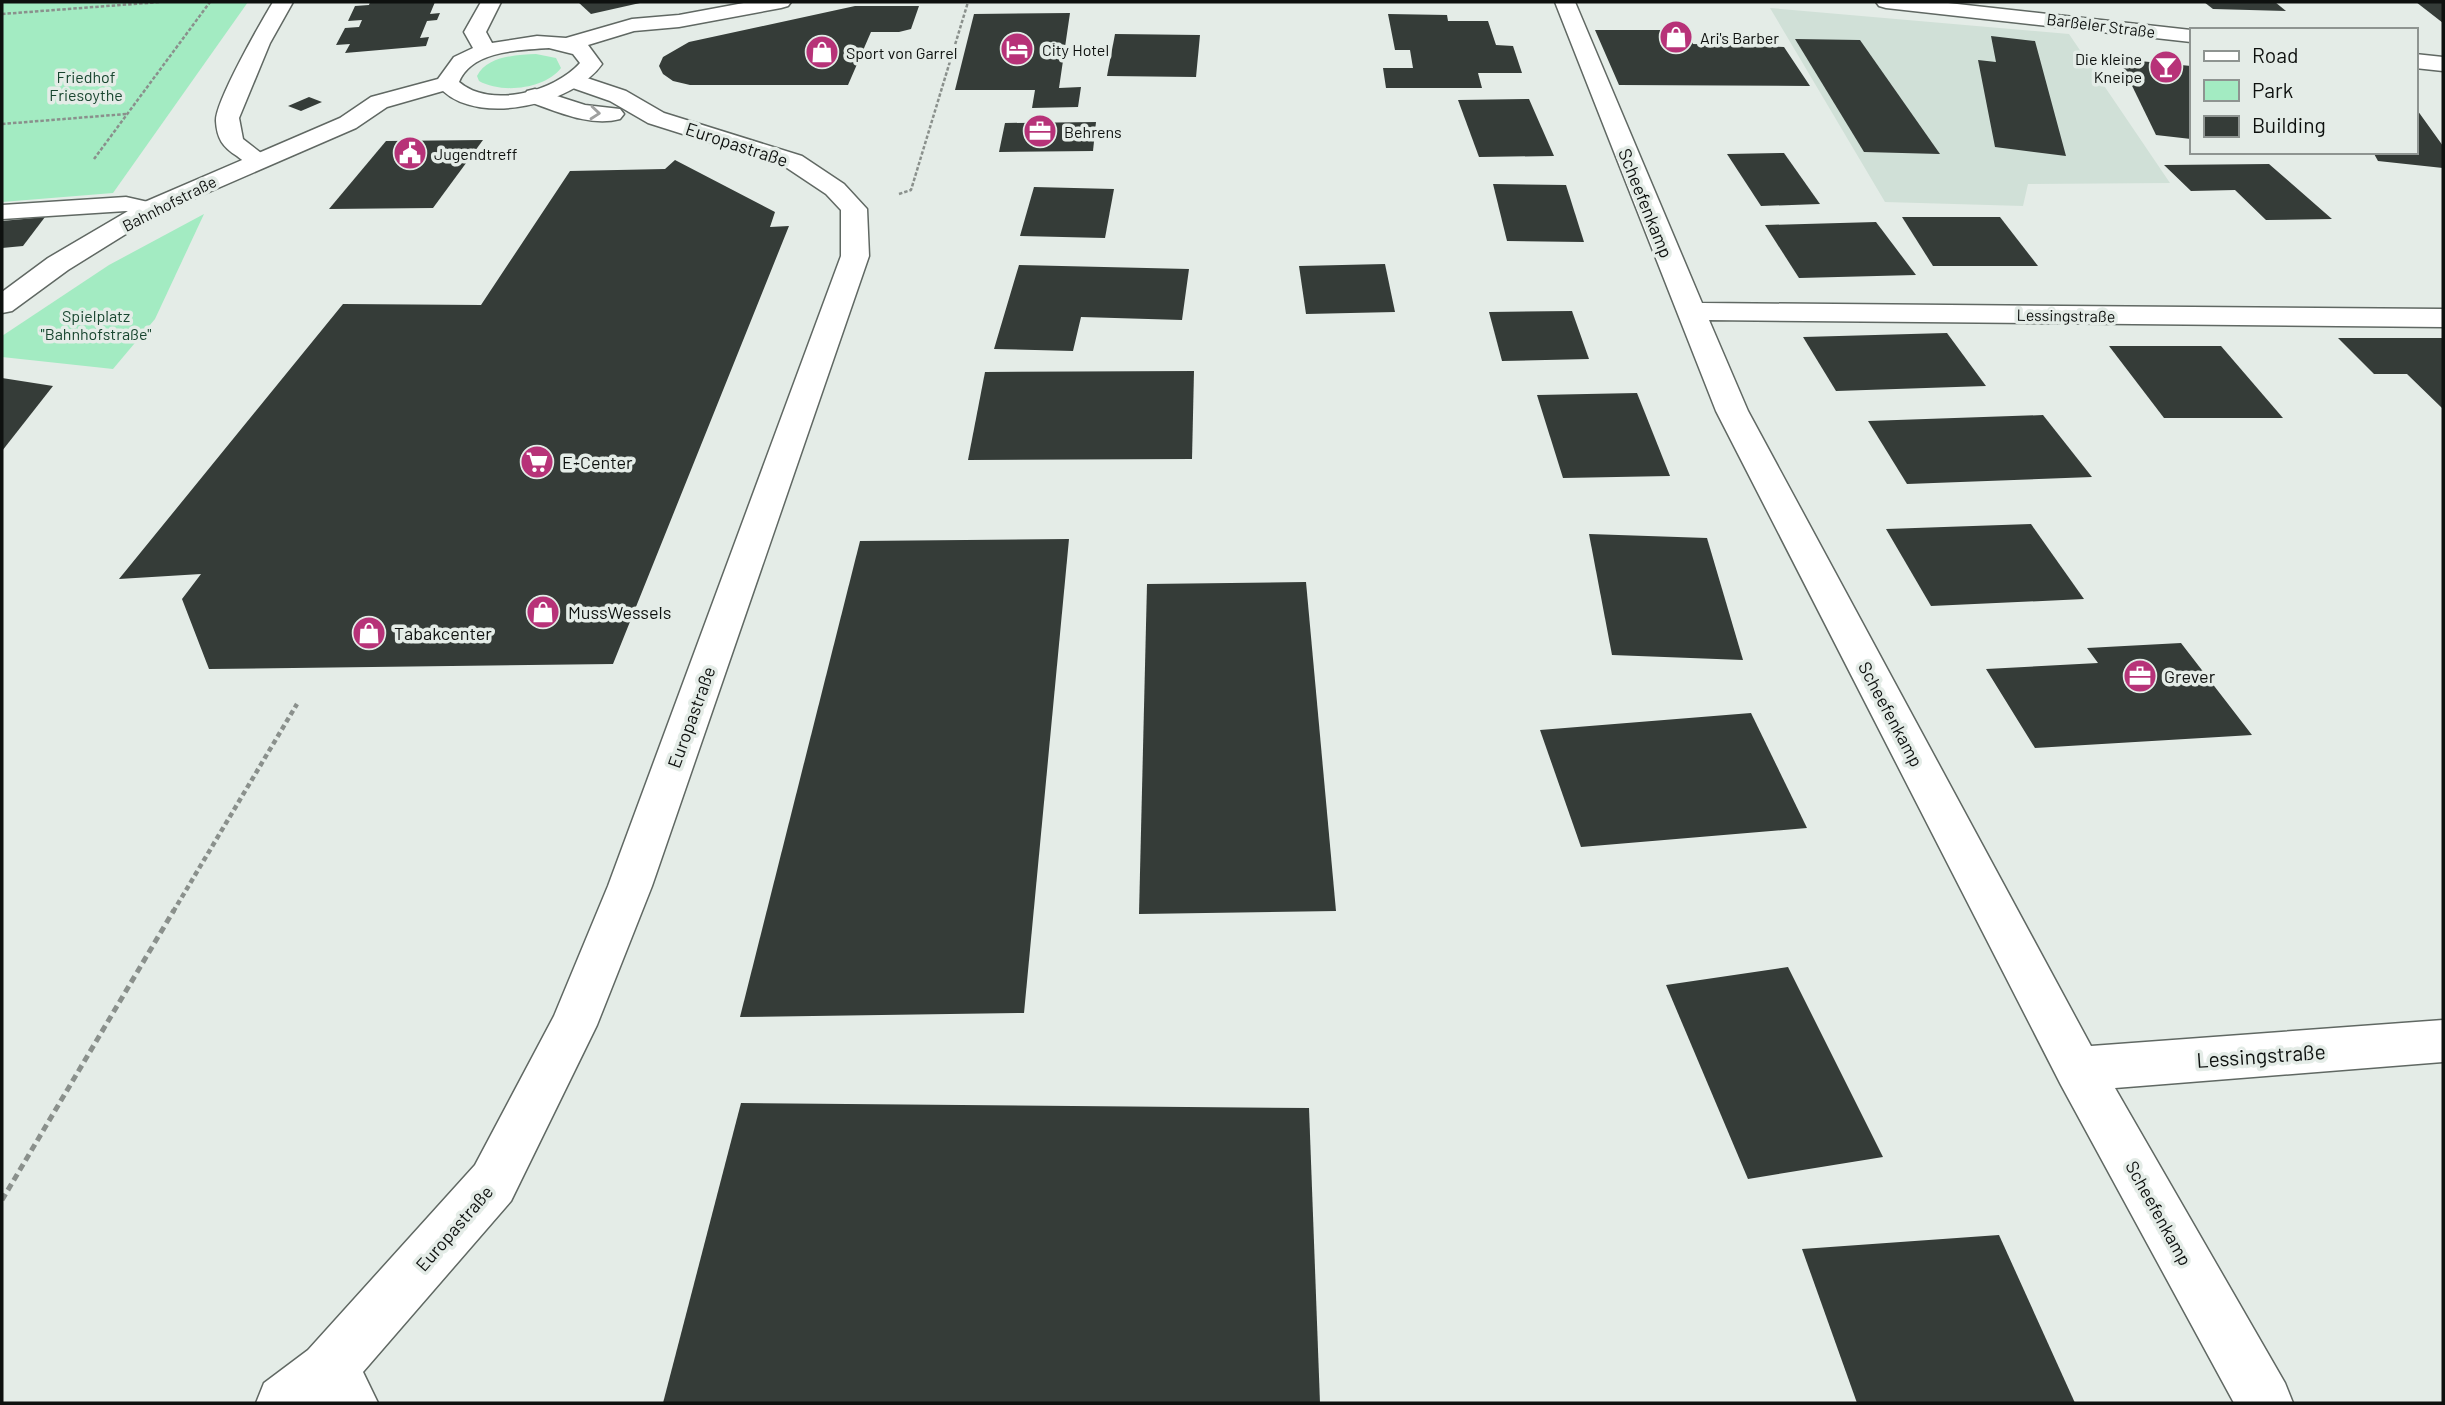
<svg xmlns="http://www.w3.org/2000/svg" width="2445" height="1405" font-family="Barlow,sans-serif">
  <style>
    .built { fill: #d0e0d7 }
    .green { fill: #a3ebc2 }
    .building { fill: #353c38 }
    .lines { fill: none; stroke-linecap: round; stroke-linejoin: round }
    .service-casing { stroke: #606863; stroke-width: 3 }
    .minor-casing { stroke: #606863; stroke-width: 3 }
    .tertiary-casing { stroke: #606863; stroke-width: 3 }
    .path-far2 { stroke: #8a908c; stroke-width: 2.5; stroke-dasharray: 3.5 2; stroke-linecap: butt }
    .path-far1 { stroke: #8a908c; stroke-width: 4.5; stroke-dasharray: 5 3.5; stroke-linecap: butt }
    .path { stroke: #8a908c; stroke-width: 5; stroke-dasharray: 7 4.5; stroke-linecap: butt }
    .service { fill: #fff; fill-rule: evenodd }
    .minor { fill: #fff; fill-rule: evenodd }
    .tertiary { fill: #fff; fill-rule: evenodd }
    .oneway { stroke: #9fa09f }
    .labels { text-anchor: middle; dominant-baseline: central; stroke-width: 7; stroke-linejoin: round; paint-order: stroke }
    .far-street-label { font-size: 16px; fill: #0e110f; stroke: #e4ece7 }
    .far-poi-label { font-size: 16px; fill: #0e110f; stroke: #e4ece7; text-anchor: start }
    .far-park-label { font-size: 16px; fill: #18452f; stroke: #e4ece7 }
    .street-label { font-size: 18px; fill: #0e110f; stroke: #e4ece7 }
    .poi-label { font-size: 18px; fill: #0e110f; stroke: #e4ece7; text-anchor: start }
    .near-street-label { font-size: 21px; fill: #0e110f; stroke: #e4ece7 }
  </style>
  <rect width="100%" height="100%" fill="#e4ece7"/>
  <path class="built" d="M 1770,8 L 2069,34 L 2170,183 L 2028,184 L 2023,206 L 1885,202 Z"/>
  <g class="green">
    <path d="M 2,2 L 248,2 L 113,193 L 2,202 Z"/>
    <path d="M 536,54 L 556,58 L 561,68 C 545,89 502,94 479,81 L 477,76 C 487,56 516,55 536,54 Z"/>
    <path d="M 204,214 L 155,319 L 113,369 L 2,357 L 2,336 L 109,265 Z"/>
  </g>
  <g class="building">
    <path d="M 370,2 L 435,2 L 430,14 L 440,13 L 437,20 L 427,21 L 420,38 L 429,37 L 426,46 L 345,53 L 350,44 L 336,45 L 345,28 L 359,27 L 362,20 L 348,21 L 355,6 L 369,5 Z"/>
    <path d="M 578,2 L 640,2 L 640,3 L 591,14 Z"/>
    <path d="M 2204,2 L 2275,2 L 2286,11 L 2213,9 Z"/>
    <path d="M 2416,2 L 2443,2 L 2443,23 Z"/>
    <path d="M 855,6 L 919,6 L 911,29 L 899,32 L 871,32 L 848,85 L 690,85 L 673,81 L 663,74 L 659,66 L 663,57 L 689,42 Z"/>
    <path d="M 1070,13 L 1059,88 L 1081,87 L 1078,107 L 1032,108 L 1035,90 L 955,90 L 974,14 Z"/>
    <path d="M 1388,14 L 1447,15 L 1448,21 L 1488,21 L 1496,45 L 1513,46 L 1522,73 L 1478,73 L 1482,88 L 1386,88 L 1383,68 L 1413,68 L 1410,50 L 1395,50 Z"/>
    <path d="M 1595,30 L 1685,30 L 1693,44 L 1784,47 L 1810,86 L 1619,85 Z"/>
    <path d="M 1115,34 L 1200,35 L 1196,77 L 1107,76 Z"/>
    <path d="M 1991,36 L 2035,41 L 2066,156 L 1995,147 L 1978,60 L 1996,62 Z"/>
    <path d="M 1795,39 L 1860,40 L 1940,154 L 1864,152 Z"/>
    <path d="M 2119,59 L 2191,66 L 2191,139 L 2156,135 Z"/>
    <path d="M 309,97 L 322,102 L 301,111 L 288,106 Z"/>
    <path d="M 1529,99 L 1554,156 L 1479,157 L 1458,100 Z"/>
    <path d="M 2415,107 L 2443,146 L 2443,168 L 2378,161 L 2373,152 L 2415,152 Z"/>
    <path d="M 1096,122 L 1093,151 L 999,152 L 1005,123 Z"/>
    <path d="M 483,140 L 433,208 L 329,209 L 386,141 Z"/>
    <path d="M 1784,153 L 1820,204 L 1761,206 L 1727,154 Z"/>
    <path d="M 675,160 L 775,212 L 770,227 L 789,226 L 613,664 L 209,669 L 182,599 L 201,574 L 119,579 L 343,304 L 481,305 L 570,171 L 665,169 Z"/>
    <path d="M 2269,164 L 2332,219 L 2266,220 L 2235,190 L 2191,191 L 2164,165 Z"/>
    <path d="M 1493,184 L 1566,185 L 1584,242 L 1507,241 Z"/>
    <path d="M 1034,187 L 1114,189 L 1105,238 L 1020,236 Z"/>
    <path d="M 45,217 L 23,246 L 2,248 L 2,221 Z"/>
    <path d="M 1902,217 L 2000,217 L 2038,266 L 1933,266 Z"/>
    <path d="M 1876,222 L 1916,275 L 1799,278 L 1765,225 Z"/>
    <path d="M 1385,264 L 1395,312 L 1306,314 L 1299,266 Z"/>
    <path d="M 1019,265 L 1189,269 L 1182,320 L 1081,317 L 1073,351 L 994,349 Z"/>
    <path d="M 1572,311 L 1589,359 L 1502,361 L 1489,312 Z"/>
    <path d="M 1947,333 L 1986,386 L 1836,391 L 1803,337 Z"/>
    <path d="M 2338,338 L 2443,338 L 2443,409 L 2407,374 L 2374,374 Z"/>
    <path d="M 2109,346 L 2221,346 L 2283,418 L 2164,418 Z"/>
    <path d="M 1194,371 L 1192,459 L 968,460 L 985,372 Z"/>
    <path d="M 2,378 L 53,386 L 2,451 Z"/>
    <path d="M 1637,393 L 1670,476 L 1563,478 L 1537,395 Z"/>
    <path d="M 2043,415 L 2092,477 L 1907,484 L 1868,421 Z"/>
    <path d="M 2031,524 L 2084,599 L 1931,606 L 1886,529 Z"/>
    <path d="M 1589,534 L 1707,538 L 1743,660 L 1612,655 Z"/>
    <path d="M 1069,539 L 1024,1013 L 740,1017 L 860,541 Z"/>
    <path d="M 1306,582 L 1336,911 L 1139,914 L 1147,584 Z"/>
    <path d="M 2181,643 L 2252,735 L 2035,748 L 1986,669 L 2098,663 L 2087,648 Z"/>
    <path d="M 1751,713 L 1807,828 L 1581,847 L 1540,730 Z"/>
    <path d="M 1788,967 L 1883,1157 L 1748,1179 L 1666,985 Z"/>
    <path d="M 741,1103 L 1309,1108 L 1320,1403 L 663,1403 Z"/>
    <path d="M 1999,1235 L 2075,1403 L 1857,1403 L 1802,1249 Z"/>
  </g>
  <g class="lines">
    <defs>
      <path id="service" d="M 126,197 L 157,204 L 160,209 L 157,214 L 149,216 L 126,211 L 2,219 L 2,205 Z"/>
      <g id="minor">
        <path d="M 273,2 L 293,2 L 270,43 L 239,118 L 243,139 L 270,160 L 267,165 C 254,168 247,164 237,156 C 223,147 217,139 216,121 C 215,102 261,22 273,2 Z"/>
        <path d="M 1555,2 L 1575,2 L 1702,303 L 2443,309 L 2443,327 L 1709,320 L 1748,411 L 2091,1046 L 2443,1020 L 2443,1062 L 2115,1088 L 2285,1383 L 2293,1403 L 2234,1403 L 2061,1085 L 1716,411 Z"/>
        <path d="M 575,74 L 626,91 L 664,113 L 802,156 L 844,184 L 867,209 L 869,256 L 652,886 L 597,1025 L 511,1201 L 363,1372 L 378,1403 L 256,1403 L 264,1383 L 308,1350 L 475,1165 L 554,1016 L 608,886 L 841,256 L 841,210 L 826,194 L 784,166 L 648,123 L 610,101 L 567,86 L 564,81 L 567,76 Z"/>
        <path d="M 535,89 L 585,105 L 620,109 L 624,114 L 620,119 C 589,127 556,111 527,101 L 524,96 L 527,91 Z"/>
      </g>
      <g id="tertiary">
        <path d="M 481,2 L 501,2 L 486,32 L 492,43 L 537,36 L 566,38 L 632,19 L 679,15 L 749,2 L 791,2 L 788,6 L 781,8 L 679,27 L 634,31 L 588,45 L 602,64 C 574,104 481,126 443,91 L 387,107 L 356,128 L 158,214 L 68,270 L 12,311 L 2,313 L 2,292 L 48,258 L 140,204 L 340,118 L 371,97 L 438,79 L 454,57 L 473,48 L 464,32 ZM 549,48 L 573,54 L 580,63 C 554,92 490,109 459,82 C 472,50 520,50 549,48 Z"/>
        <path d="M 1876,2 L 1939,2 L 2191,30 L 2191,42 L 1886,8 L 1879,6 Z"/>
        <path d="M 2415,54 L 2443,57 L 2443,71 L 2415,68 Z"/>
      </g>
    </defs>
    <use href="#service" class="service-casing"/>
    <use href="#minor" class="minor-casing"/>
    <use href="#tertiary" class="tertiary-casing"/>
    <g class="path-far2">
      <path d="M 2,14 L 160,2"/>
      <path d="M 2,124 L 126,114"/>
      <path d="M 94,159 L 210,2"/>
      <path d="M 899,194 L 911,190 L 968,2"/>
    </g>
    <path class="path-far1" d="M 173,912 L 297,704"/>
    <path class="path" d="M 2,1200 L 174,910"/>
    <use href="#service" class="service"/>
    <use href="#minor" class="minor"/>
    <use href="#tertiary" class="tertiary"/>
  </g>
  <defs><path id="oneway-chevron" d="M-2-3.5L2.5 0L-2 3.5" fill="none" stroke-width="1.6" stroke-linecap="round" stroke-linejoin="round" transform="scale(1.75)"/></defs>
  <use class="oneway" href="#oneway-chevron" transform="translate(595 113) rotate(5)"/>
  <defs>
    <symbol id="shop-disc" viewBox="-11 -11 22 22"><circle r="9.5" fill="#b73278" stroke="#e4ece7"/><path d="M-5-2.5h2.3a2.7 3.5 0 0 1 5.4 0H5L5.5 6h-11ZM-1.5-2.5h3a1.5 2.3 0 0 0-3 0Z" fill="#fff"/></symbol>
    <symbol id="hotel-disc" viewBox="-11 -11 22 22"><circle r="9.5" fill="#b73278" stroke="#e4ece7"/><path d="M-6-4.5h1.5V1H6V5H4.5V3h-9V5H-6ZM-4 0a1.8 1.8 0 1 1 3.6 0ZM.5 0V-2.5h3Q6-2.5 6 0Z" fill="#fff"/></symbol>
    <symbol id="bar-disc" viewBox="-11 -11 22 22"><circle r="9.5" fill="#b73278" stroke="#e4ece7"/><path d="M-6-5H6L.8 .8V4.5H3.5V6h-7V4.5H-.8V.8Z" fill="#fff"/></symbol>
    <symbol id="office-disc" viewBox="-11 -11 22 22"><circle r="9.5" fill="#b73278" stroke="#e4ece7"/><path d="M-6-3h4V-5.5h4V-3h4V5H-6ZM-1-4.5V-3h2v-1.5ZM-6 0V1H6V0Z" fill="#fff"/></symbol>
    <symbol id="civic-disc" viewBox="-11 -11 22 22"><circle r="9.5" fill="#b73278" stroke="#e4ece7"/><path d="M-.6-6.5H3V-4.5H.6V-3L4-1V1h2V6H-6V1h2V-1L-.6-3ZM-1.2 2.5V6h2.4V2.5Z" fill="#fff"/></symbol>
    <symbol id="supermarket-disc" viewBox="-11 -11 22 22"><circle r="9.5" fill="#b73278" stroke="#e4ece7"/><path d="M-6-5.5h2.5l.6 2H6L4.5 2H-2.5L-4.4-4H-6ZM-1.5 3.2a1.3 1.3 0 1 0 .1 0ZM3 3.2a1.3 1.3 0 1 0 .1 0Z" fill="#fff"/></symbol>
  </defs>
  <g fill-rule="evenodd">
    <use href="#shop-disc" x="1657" y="18" width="38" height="38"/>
    <use href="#hotel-disc" x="998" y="30" width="38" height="38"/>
    <use href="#shop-disc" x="803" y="33" width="38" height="38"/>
    <use href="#bar-disc" x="2147" y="48" width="38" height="38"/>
    <use href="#office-disc" x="1021" y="112" width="38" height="38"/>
    <use href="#civic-disc" x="391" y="134" width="38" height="38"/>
    <use href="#supermarket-disc" x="518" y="443" width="38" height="38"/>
    <use href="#shop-disc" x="524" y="593" width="38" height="38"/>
    <use href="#shop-disc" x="350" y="614" width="38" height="38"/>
    <use href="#office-disc" x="2121" y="657" width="38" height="38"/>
  </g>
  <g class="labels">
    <g class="far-street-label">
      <text transform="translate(2101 25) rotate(7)">Barßeler Straße</text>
      <text transform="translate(169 203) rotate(-27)">Bahnhofstraße</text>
      <text transform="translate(2066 315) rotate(1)">Lessingstraße</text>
    </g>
    <g class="far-poi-label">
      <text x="1700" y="37">Ari's Barber</text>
      <text x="1042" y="49">City Hotel</text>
      <text x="846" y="52">Sport von Garrel</text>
      <text x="2142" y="58" text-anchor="end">Die kleine<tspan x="2142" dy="18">Kneipe</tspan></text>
      <text x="1064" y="131">Behrens</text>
      <text x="434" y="153">Jugendtreff</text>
    </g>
    <g class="far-park-label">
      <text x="86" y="76">Friedhof<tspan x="86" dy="18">Friesoythe</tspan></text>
      <text x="96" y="315">Spielplatz<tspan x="96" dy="18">"Bahnhofstraße"</tspan></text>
    </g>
    <g class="street-label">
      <text transform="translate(737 144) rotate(18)">Europastraße</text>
      <text transform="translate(1646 203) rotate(68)">Scheefenkamp</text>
      <text transform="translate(1891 714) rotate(62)">Scheefenkamp</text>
      <text transform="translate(691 717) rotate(-70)">Europastraße</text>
      <text transform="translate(2159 1213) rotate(61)">Scheefenkamp</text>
      <text transform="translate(454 1228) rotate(-49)">Europastraße</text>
    </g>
    <g class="poi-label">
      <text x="562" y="462">E-Center</text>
      <text x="568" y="612">MussWessels</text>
      <text x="394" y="633">Tabakcenter</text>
      <text x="2164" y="676">Grever</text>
    </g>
    <g class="near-street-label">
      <text transform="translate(2261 1055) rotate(-4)">Lessingstraße</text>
    </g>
  </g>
  <rect width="2445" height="1405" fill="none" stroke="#0e110f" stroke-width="7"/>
  <rect x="2190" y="28" width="228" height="126" fill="#e4ece7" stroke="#8e9491" stroke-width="2"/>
  <rect x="2204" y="51" width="35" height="10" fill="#ffffff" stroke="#8e9491" stroke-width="2"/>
  <text x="2252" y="63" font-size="21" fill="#0e110f">Road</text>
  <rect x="2204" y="80" width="35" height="21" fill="#a3ebc2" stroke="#8e9491" stroke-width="2"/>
  <text x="2252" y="98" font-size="21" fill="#0e110f">Park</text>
  <rect x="2204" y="116" width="35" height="21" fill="#353c38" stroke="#8e9491" stroke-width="2"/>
  <text x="2252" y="133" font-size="21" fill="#0e110f">Building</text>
</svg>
